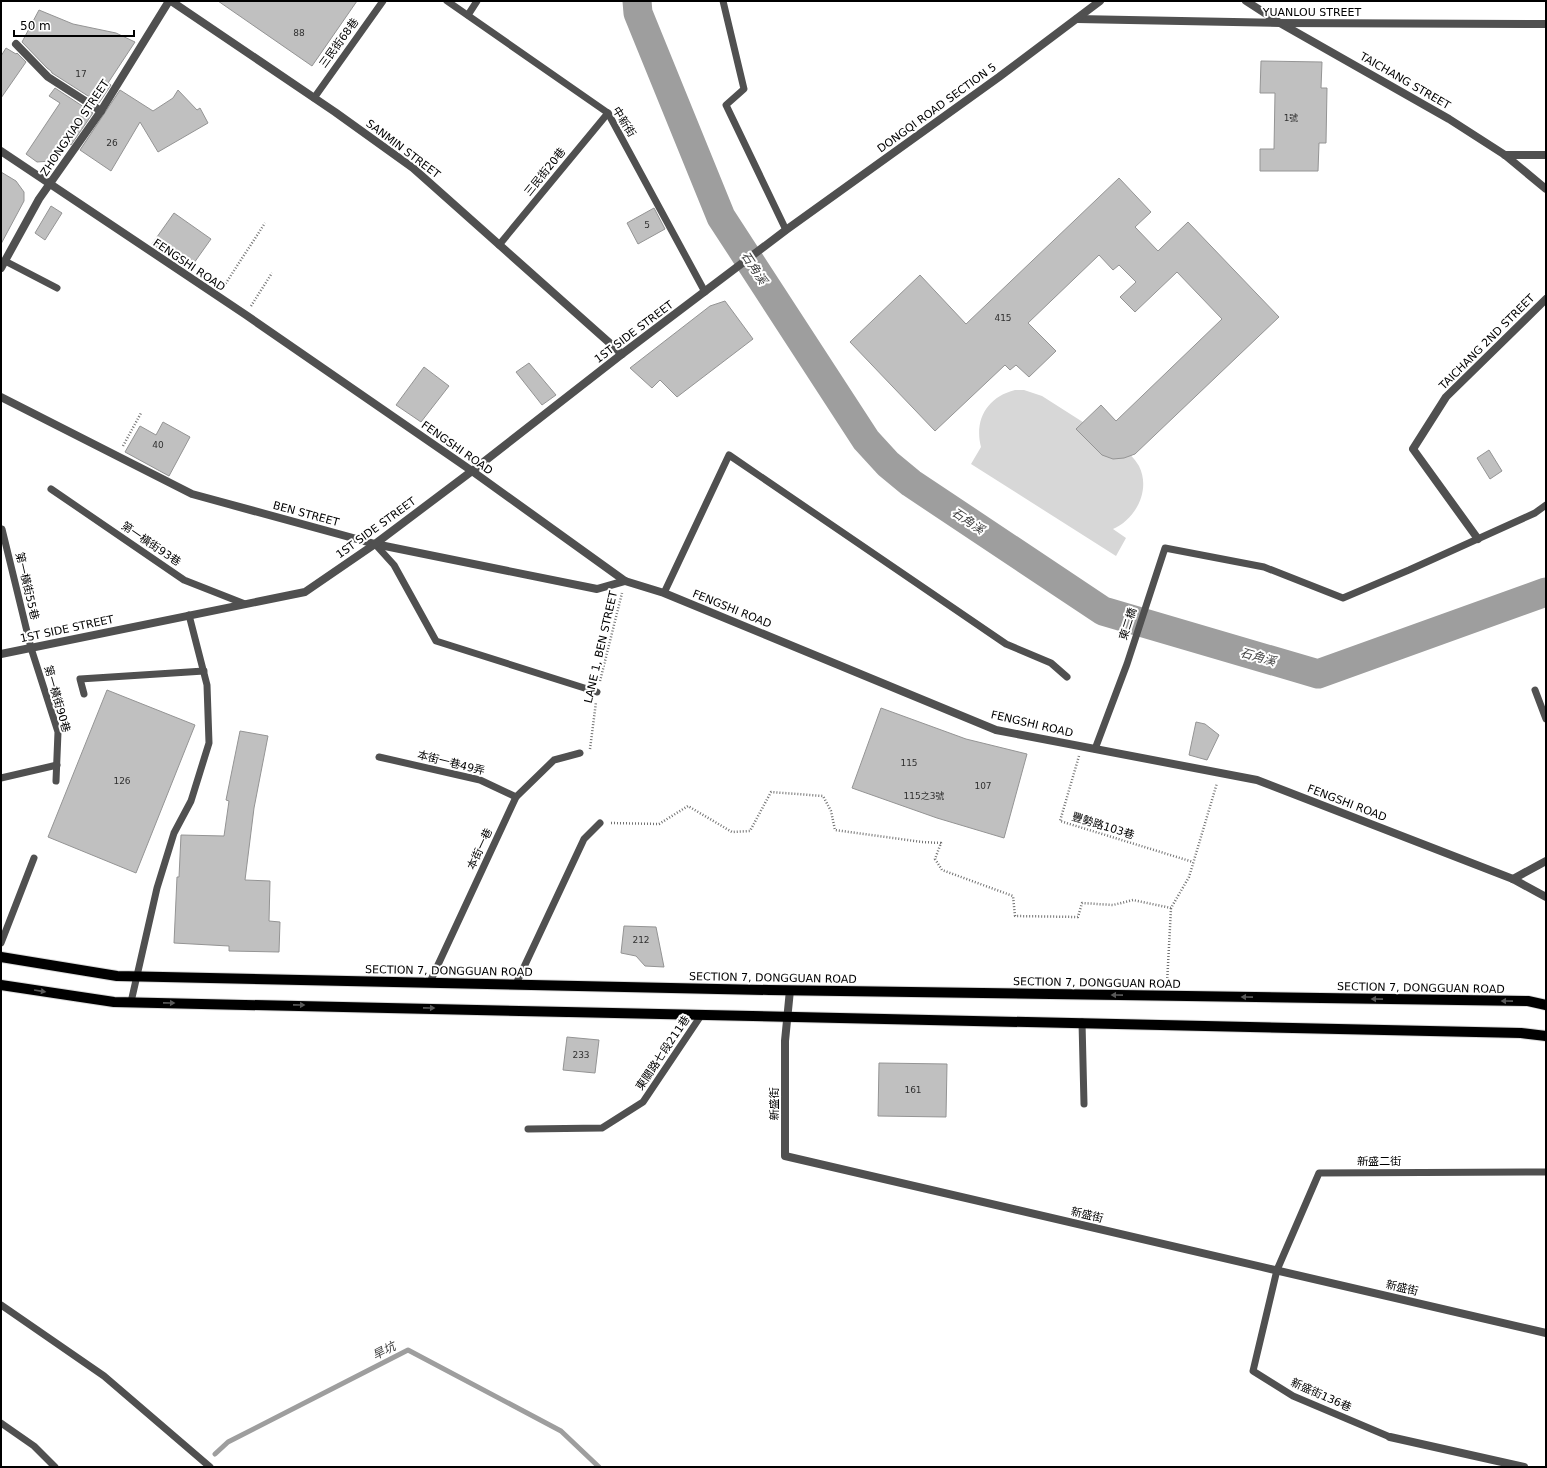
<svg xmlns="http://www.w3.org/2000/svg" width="1547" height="1468" font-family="'DejaVu Sans','Noto Sans TC',sans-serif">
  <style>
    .green { fill: #d7d7d7 }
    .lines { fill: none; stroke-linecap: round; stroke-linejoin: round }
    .stream { stroke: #9e9e9e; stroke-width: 5 }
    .river { stroke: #9e9e9e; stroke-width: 29 }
    .building { fill: #c0c0c0; stroke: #949494 }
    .primary-casing { stroke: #dbdbdb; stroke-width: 12 }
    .path { stroke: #727272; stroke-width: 2.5; stroke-dasharray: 1 2; stroke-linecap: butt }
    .service { stroke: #505050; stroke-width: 7 }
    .minor { stroke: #505050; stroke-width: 8 }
    .tertiary { stroke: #505050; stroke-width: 8 }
    .primary { stroke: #000; stroke-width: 10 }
    .oneway { fill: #595959 }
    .labels { text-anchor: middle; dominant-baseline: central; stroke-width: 4; stroke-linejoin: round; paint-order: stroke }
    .number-label { font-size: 9px; fill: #303030 }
    .street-label { font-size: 11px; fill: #000; stroke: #fff }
    .water-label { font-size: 12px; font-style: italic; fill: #3f3f3f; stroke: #fff }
  </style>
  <rect width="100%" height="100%" fill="#fff"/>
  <path class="green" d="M 1015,390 L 1024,390 L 1042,396 L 1122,447 C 1128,452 1135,459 1139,466 C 1151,490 1136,519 1113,529 L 1126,538 L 1116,556 L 971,464 L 981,447 C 974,420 987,397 1015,390 Z"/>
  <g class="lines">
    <path class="stream" d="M 215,1454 L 228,1442 L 408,1350 L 561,1431 L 599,1467"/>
    <path class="river" d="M 637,1 L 638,13 L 721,217 L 866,440 L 888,464 L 911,483 L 1103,611 L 1318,674 L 1546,592"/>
  </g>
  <g class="building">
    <path d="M 218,1 L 357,1 L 312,66 Z"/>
    <path d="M 39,10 L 73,24 L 116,33 L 135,42 L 108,83 L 111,85 L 99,103 L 52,73 L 51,71 L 47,68 L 22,42 Z"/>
    <path d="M 6,48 L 16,54 L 17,53 L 26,62 L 1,98 L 1,56 Z"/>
    <path d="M 1261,61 L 1322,62 L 1321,88 L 1327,88 L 1326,143 L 1319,143 L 1318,171 L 1260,171 L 1260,149 L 1274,149 L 1275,93 L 1260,93 Z"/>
    <path d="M 55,88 L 93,113 L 71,145 L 67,142 L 57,157 L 51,161 L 37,162 L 26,154 L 60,103 L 49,96 Z"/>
    <path d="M 120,90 L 153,111 L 173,98 L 178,90 L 197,110 L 200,108 L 208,123 L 158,152 L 140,122 L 111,171 L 80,150 Z"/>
    <path d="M 1,172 L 16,181 L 24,192 L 24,201 L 1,244 Z"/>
    <path d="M 1119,178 L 1151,212 L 1135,227 L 1158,251 L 1188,222 L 1279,317 L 1135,454 L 1124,458 L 1113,459 L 1102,455 L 1076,429 L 1101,405 L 1116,421 L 1222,319 L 1177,272 L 1135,312 L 1120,297 L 1136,282 L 1119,265 L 1113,270 L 1099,255 L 1028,323 L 1056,351 L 1029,377 L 1016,365 L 1010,370 L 1005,365 L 935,431 L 850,342 L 920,275 L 966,324 Z"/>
    <path d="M 51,206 L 62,213 L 45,240 L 35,233 Z"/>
    <path d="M 654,208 L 665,229 L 638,244 L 627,223 Z"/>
    <path d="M 174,213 L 211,239 L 189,270 L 152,244 Z"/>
    <path d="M 725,301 L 753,339 L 677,397 L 660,380 L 652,388 L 630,368 L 710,306 Z"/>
    <path d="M 529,363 L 556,395 L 542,405 L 516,372 Z"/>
    <path d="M 424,367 L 449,386 L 421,422 L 396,405 Z"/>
    <path d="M 163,422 L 190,437 L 169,476 L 125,452 L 140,426 L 156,435 Z"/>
    <path d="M 1489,450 L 1502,471 L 1490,479 L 1477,458 Z"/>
    <path d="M 107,690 L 195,725 L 136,873 L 48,837 Z"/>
    <path d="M 881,708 L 966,739 L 1027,754 L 1004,838 L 937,818 L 852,788 Z"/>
    <path d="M 1196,722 L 1205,724 L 1219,735 L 1207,760 L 1189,755 Z"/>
    <path d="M 240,731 L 268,736 L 254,808 L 245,880 L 270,881 L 269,921 L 280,922 L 279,952 L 229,951 L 229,946 L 174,943 L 177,877 L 179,877 L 181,835 L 224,836 L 229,801 L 226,800 Z"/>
    <path d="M 624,926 L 656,927 L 664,967 L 645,966 L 636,956 L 621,953 Z"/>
    <path d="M 567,1037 L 599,1040 L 595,1073 L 563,1070 Z"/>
    <path d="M 879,1063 L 947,1064 L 946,1117 L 878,1116 Z"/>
  </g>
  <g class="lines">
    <defs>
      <g id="primary">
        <path d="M 1,957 L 117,976 L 769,990 L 1528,1001 L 1546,1005"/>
        <path d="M 1,985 L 114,1002 L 1521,1033 L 1546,1036"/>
      </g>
    </defs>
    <use href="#primary" class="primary-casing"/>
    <g class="path">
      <path d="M 224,286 L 265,223"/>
      <path d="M 251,306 L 272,273"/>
      <path d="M 123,446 L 141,413"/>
      <path d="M 600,681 L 622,593"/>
      <path d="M 590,749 L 596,702"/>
      <path d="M 1079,756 L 1060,821 L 1193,862"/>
      <path d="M 611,823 L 659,824 L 688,806 L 732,832 L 750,831 L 771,792 L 823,796 L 831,811 L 835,830 L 922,842 L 941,843 L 935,859 L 942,870 L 1013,896 L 1015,916 L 1078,917 L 1082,903 L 1113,905 L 1133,900 L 1171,908 L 1189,877 L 1217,783"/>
      <path d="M 1167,984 L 1171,908"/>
    </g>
    <g class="service">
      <path d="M 447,1 L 608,113 L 705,292"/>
      <path d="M 723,1 L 744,89 L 726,105 L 786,230"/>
      <path d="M 468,15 L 477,1"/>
      <path d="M 314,98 L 383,1"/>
      <path d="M 499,245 L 608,113"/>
      <path d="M 5,261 L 57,288"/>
      <path d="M 51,489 L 184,580 L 245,604"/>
      <path d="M 2,529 L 31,648 L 58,732 L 56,781"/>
      <path d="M 375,544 L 394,565 L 436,641 L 597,692"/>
      <path d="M 664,593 L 729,455 L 1006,644 L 1051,663 L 1067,677"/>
      <path d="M 1535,690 L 1546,719"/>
      <path d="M 84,694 L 80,679 L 204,671"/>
      <path d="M 1095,749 L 1127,664 L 1165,548 L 1264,567 L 1343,598 L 1409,570 L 1535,513 L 1546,505"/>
      <path d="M 379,757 L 480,780 L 516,797"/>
      <path d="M 1,778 L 57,765"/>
      <path d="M 1,943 L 34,858"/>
      <path d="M 430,982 L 516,797 L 554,760 L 580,753"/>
      <path d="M 516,984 L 584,839 L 600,823"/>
      <path d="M 131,1002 L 157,888 L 174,833 L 191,801 L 209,743 L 207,685 L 189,615"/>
      <path d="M 1082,1022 L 1084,1104"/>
      <path d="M 528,1129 L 602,1128 L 643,1102 L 702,1014"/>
      <path d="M 1,1305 L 104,1376 L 210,1467"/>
      <path d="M 1,1423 L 34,1446 L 55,1467"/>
      <path d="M 1390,1437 L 1293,1396 L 1253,1371 L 1277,1270 L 1319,1173 L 1546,1172"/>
    </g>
    <g class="minor">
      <path d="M 1246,1 L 1280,23 L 1449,119 L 1505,155 L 1546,189"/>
      <path d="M 1077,19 L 1280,23 L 1546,24"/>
      <path d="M 16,44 L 48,77 L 101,111"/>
      <path d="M 1505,155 L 1546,155"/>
      <path d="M 1,268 L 39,199 L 101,111 L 169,1"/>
      <path d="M 1,397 L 192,494 L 375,544 L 597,589 L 625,581"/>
      <path d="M 1478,539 L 1413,449 L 1446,397 L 1546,299"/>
      <path d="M 790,990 L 785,1041 L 785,1156 L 1546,1333"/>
      <path d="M 1390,1437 L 1524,1467"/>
    </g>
    <g class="tertiary">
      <path d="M 171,1 L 335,112 L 413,168 L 622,354"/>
      <path d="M 1,151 L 246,315 L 472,471 L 625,581 L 664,593 L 996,730 L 1257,780 L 1513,879 L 1546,897"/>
      <path d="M 1,654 L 305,592 L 375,544 L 472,471 L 622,354 L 786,230 L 999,77 L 1100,1"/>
      <path d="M 1513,879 L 1546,861"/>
    </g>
    <use href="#primary" class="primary"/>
  </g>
  <defs><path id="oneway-solid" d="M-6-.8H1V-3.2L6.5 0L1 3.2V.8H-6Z"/></defs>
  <g class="oneway">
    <use href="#oneway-solid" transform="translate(40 991) rotate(9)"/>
    <use href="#oneway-solid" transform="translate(1117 995) rotate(-179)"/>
    <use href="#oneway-solid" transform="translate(1247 997) rotate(-179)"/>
    <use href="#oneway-solid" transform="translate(1377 999) rotate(-179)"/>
    <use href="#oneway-solid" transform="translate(1507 1001) rotate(-179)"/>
    <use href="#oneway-solid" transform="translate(169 1003) rotate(1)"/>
    <use href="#oneway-solid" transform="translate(299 1005) rotate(1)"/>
    <use href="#oneway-solid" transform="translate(429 1008) rotate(1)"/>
  </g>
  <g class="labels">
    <g class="number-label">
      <text x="299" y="33">88</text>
      <text x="81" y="74">17</text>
      <text x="1291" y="118">1號</text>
      <text x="112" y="143">26</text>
      <text x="647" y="225">5</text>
      <text x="1003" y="318">415</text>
      <text x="158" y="445">40</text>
      <text x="909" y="763">115</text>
      <text x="122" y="781">126</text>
      <text x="983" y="786">107</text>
      <text x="924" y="796">115之3號</text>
      <text x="641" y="940">212</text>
      <text x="581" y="1055">233</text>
      <text x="913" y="1090">161</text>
    </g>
    <g class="street-label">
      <text x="1312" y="12">YUANLOU STREET</text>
      <text transform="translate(339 43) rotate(-54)">三民街68巷</text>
      <text transform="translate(1405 81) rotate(30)">TAICHANG STREET</text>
      <text transform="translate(937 108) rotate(-36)">DONGQI ROAD SECTION 5</text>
      <text transform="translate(624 122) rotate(58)">中新街</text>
      <text transform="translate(75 128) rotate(-56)">ZHONGXIAO STREET</text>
      <text transform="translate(403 149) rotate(37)">SANMIN STREET</text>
      <text transform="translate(545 172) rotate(-51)">三民街20巷</text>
      <text transform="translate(189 265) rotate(34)">FENGSHI ROAD</text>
      <text transform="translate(634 332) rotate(-37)">1ST SIDE STREET</text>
      <text transform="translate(1487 342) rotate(-45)">TAICHANG 2ND STREET</text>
      <text transform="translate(457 448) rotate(35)">FENGSHI ROAD</text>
      <text transform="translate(306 514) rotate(15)">BEN STREET</text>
      <text transform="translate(376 528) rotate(-36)">1ST SIDE STREET</text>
      <text transform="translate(151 544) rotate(34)">第一橫街93巷</text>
      <text transform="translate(27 586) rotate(77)">第一橫街55巷</text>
      <text transform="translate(732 609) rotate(22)">FENGSHI ROAD</text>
      <text transform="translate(1128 624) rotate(-72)">東二橋</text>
      <text transform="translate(67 629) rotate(-12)">1ST SIDE STREET</text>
      <text transform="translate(601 647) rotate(-77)">LANE 1, BEN STREET</text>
      <text transform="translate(57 699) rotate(74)">第一橫街90巷</text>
      <text transform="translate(1032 724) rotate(13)">FENGSHI ROAD</text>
      <text transform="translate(451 763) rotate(14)">本街一巷49弄</text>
      <text transform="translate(1347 803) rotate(21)">FENGSHI ROAD</text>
      <text transform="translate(1103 826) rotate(17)">豐勢路103巷</text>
      <text transform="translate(480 849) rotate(-65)">本街一巷</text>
      <text transform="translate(449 971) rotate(1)">SECTION 7, DONGGUAN ROAD</text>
      <text transform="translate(773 978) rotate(1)">SECTION 7, DONGGUAN ROAD</text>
      <text transform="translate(1097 983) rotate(1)">SECTION 7, DONGGUAN ROAD</text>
      <text transform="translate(1421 988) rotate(1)">SECTION 7, DONGGUAN ROAD</text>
      <text transform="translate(663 1053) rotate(-56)">東關路七段211巷</text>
      <text transform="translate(774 1104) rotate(-90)">新盛街</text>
      <text x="1379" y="1161">新盛二街</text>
      <text transform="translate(1087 1215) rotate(13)">新盛街</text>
      <text transform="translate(1402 1288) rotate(13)">新盛街</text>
      <text transform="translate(1321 1395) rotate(24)">新盛街136巷</text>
    </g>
    <g class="water-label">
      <text transform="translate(754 268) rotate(57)">石角溪</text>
      <text transform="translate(968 521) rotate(34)">石角溪</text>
      <text transform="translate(1258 657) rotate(16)">石角溪</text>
      <text transform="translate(384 1351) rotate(-27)">旱坑</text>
    </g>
  </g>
  <rect width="1547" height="1468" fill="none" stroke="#000000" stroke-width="4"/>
  <path d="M14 30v6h120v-6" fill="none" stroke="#000000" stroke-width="2"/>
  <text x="20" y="30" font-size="12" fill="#000000" stroke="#ffffff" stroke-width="3" paint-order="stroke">50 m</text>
</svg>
